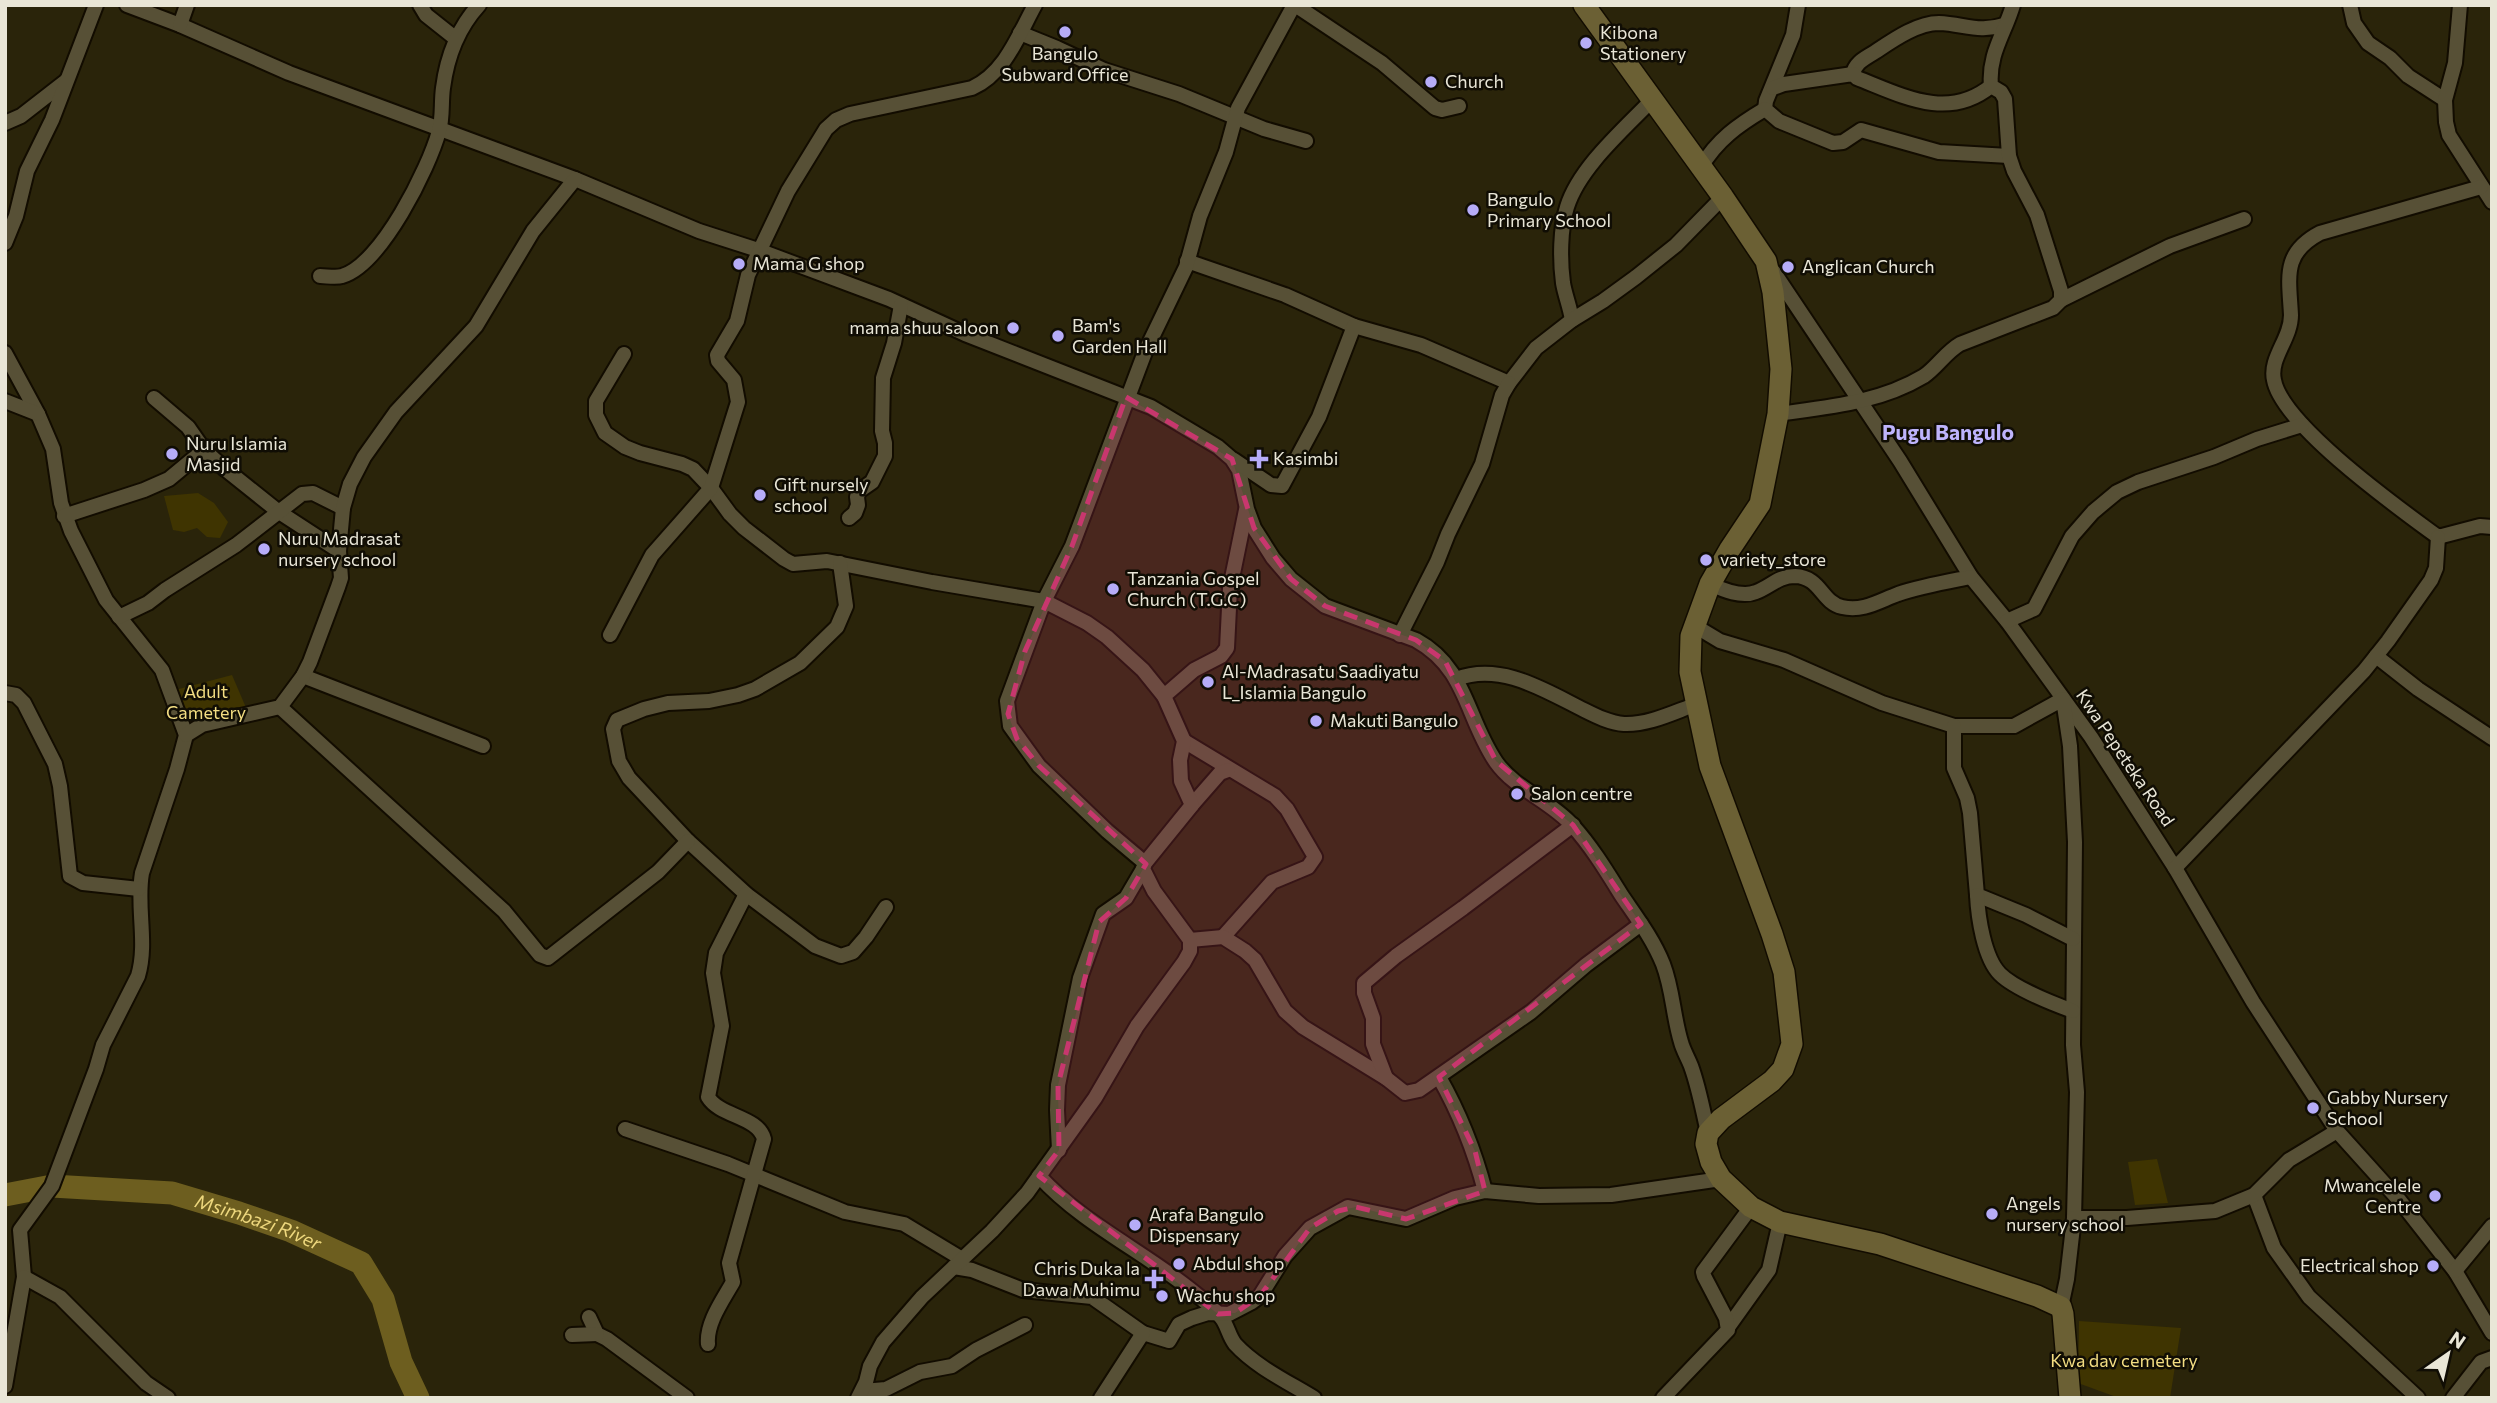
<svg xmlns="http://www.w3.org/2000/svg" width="2497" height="1403" viewBox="0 0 2497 1403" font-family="Commissioner,sans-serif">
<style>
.green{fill:#3f3401}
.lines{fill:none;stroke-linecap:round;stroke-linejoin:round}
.river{stroke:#6d5e1f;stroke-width:23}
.street-casing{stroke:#120c00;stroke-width:18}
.secondary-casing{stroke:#120c00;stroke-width:24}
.street{stroke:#575036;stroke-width:14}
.secondary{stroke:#6b6034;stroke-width:21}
.marked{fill:#c8376e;fill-opacity:0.2;stroke:#c8376e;stroke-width:5;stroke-dasharray:14 9;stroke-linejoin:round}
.poi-dot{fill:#b6acf8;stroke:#100d04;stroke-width:2.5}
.labels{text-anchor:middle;stroke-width:5;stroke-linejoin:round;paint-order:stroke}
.poi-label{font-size:18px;fill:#e9e6d7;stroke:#100d04;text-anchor:start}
.park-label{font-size:18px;fill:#f3dd82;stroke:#100d04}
.street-label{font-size:18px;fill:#e9e6d7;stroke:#100d04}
.water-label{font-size:19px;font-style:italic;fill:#edd77d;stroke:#100d04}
.quarter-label{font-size:21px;font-weight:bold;fill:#beb4fc;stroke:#100d04}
</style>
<rect width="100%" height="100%" fill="#2a240a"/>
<!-- green -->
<g class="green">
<polygon points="198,493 214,503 228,522 220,538 207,537 197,528 184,532 173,530 164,496"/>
<polygon points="232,675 247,710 190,727 175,690"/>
<polygon points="2157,1159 2168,1203 2135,1205 2128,1162"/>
<polygon points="2079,1321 2181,1328 2170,1398 2119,1398 2078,1383"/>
</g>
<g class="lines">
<!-- river -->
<path class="river" id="s1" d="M 5,1195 L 52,1186 L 172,1193 L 239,1213 L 291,1231 L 361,1263 L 383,1299 L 401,1362 L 418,1398"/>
<defs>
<g id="street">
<path d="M 127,5 L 180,25 L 289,73 L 575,179 L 699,231 L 758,250 L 889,299 L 965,334 L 1151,407 L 1218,447 L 1232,459 L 1239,470 L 1247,509 L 1254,528 L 1273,558 L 1291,579 L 1325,606 L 1416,640 C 1467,668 1466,718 1496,762 C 1515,789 1551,801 1573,826 C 1592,847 1607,872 1622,896 C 1637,918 1653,939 1663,964 C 1673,990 1673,1016 1681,1042 C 1683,1050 1688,1058 1691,1066 C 1699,1088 1703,1111 1708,1133"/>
<polyline points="420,5 426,15 455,38"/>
<polyline points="1295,5 1382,63 1435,108 1442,110 1459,106"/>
<polyline points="1798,5 1793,35 1766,101 1765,109 1779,121 1833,143 1843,142 1861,130 1939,152 2009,156"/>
<polyline points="2350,5 2354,23 2368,43 2390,58 2408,76 2445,100"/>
<polyline points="2460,5 2455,63 2445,100 2446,122 2449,135 2492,202"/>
<polyline points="180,25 187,5"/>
<polyline points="1020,33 1057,48 1104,70 1179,94 1264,129 1306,141"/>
<path d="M 1853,74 C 1855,62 1866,58 1875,52 C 1893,40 1917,23 1939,23 C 1964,24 1979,33 2004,25"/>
<path d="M 1773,88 L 1784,84 L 1853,74 L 1857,78 C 1903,96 1948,121 1991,86"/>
<polyline points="5,123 21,116 66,81"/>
<path d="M 1701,167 C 1717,140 1738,125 1765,109"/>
<path d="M 2481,187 L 2320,233 C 2282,253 2289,277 2291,315 C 2291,339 2269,358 2274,380 C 2282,425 2400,509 2438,537 L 2480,526 L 2492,527"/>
<polyline points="5,243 16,216 27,171 52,120 96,5"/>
<polyline points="1187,261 1285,295 1354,326"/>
<polyline points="1773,271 1900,461 1971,577 2007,621 2091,737 2175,868 2253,1002 2337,1131 2400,1201 2455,1271 2492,1333"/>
<path d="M 320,276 C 326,276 336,278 342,276 C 381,265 429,168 439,131 C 443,118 441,102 443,88 C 447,57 458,28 479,5"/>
<polyline points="2061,300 2170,246 2244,219"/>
<path d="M 1572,320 C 1570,307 1565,295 1563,283 C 1560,260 1560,229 1567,207 C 1579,168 1623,130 1651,101"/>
<path d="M 5,353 L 38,414 L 53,449 L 61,503 L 71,531 L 106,600 L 162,670 L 186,735 L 177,769 L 142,873 C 136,907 148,942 138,976 L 103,1045 L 96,1069 L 52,1186 L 20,1230 L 24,1277 L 5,1386"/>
<polyline points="624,354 596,401 596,415 605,433 625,447 640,453 682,464 693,469 711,488 730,514 744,528 784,559 793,564 827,561 932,582 1044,601 1087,623 1107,637 1143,670 1164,696"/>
<polyline points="154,398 188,427 204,450 224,468 279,512 339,551"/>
<polyline points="5,401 38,414"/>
<path d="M 1778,414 C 1828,407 1879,403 1924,376 C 1937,367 1946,352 1960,344 L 2053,308 L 2061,300 L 2061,291 L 2037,215 L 2014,171 L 2009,156 L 2005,99 L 2001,92 L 1991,86 C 1988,54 2005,33 2013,5"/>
<polyline points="1234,460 1271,485 1282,486 1319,417 1354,326 1421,345 1509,383 1536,348 1572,320 1603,301 1636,277 1676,245 1723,197"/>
<polyline points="64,516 144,490 169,479 204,450"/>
<polyline points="849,518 855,513 858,505 857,497 859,491 872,482 885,456 885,443 882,431 883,378 894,343 901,305"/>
<polyline points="840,563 846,606 837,627 800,663 755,689 738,695 709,701 668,703 644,709 617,720 613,729 619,761 629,778 688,841 746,894 815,946 841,956 853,952 866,937 886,907"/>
<path d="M 1710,584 C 1723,590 1742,598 1756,592 C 1770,587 1778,576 1795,576 C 1821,577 1821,602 1842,607 C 1863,612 1879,601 1898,594 C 1922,586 1946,582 1971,577"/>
<polyline points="119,617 148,603 165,590 236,545 302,494 313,493 343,508"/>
<polyline points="2007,621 2034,609 2072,536 2093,512 2117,492 2138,482 2214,457 2257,439 2302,425"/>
<polyline points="1695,626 1720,641 1784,660 1882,703 1954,726 2014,726 2063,699 2070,746 2075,842 2073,1045 2077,1092 2074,1218 2067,1279 2061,1307"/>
<path d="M 610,635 L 652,555 L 711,488 L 738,402 L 734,380 L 718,361 L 717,355 L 737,321 L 748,275 L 788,191 L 826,129 L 836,120 L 850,114 L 972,88 C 1005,73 1018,36 1035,5"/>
<polyline points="1400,635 1437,562 1448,534 1482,464 1502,395 1509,383"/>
<polyline points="2376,656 2418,689 2492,738"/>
<polyline points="303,676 483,746"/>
<path d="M 1456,679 C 1501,662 1544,690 1584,710 C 1596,716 1610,723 1624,724 C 1649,725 1674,712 1697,704"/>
<polyline points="5,693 16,695 24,703 55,764 60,786 70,876 83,883 139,889"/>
<polyline points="280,707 504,911 540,955 548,958 658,872 688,841"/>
<polyline points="1954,726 1954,768 1967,798 1970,813 1977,895 2026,915 2073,939"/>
<polyline points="186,735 202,725 280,707 303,676 310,662 338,587 341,578 339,551 343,508 350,484 364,457 396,412 476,326 533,231 575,179"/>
<polyline points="1184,741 1275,796 1287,809 1315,857 1308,867 1272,882 1223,937"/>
<polyline points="1192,805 1220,773 1228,770"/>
<polyline points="1145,863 1107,831 1039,766 1010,726 1007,701 1044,601 1072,546 1145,352 1186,267 1200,216 1226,152 1238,108 1294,5"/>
<polyline points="2175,868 2364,671 2388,641 2431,580 2436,568 2438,537"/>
<path d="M 1977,895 C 1978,917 1984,958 2000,974 C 2014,988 2054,1004 2073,1011"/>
<polyline points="1190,940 1223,937 1245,951 1255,960 1285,1011 1303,1027 1386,1078 1405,1093 1419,1090 1531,1012 1586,965 1641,924"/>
<path d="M 1439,1077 C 1460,1114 1474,1149 1485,1191"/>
<polyline points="1386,1078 1373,1044 1373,1018 1364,993 1364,983 1396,956 1463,908 1573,825"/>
<polyline points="625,1129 728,1164 845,1212 904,1224 962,1259"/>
<polyline points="1059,1150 1057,1110 1058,1085 1080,978 1103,914 1126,898 1143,869"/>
<path d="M 1039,1176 C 1083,1224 1143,1251 1192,1291 C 1203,1300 1216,1309 1223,1320 C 1228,1328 1229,1336 1235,1344 C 1256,1367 1288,1382 1314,1398"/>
<polyline points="2254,1195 2274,1248 2309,1297 2418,1398"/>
<polyline points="2074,1218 2127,1218 2215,1211 2254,1195 2289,1160 2337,1131"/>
<polyline points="954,1267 972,1270 1023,1290 1092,1297 1143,1333 1169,1341 1179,1324 1192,1318 1208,1313 1229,1314 1252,1302 1260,1296 1285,1256 1310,1228 1348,1207 1406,1219 1455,1198 1485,1191 1539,1196 1611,1195 1721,1179"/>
<polyline points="2455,1271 2492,1226"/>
<polyline points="24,1277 60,1297 146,1383 168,1398"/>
<polyline points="589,1317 597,1334 607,1339 687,1398"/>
<polyline points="1729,1326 1769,1270 1780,1222"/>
<polyline points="572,1335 597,1334"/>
<path d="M 708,1344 C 706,1323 723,1300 733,1282 L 729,1263 L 764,1139 C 758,1116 720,1117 708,1097 L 722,1026 L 713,973 L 716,953 L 746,894"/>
<polyline points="863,1391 886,1389 920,1372 952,1366 976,1350 1025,1325"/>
<polyline points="858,1398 866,1382 870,1366 883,1342 922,1297 992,1231 1027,1193 1095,1098 1137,1026 1184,962 1190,951 1190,940 1154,891 1143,869 1145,863 1192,805 1181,781 1180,760 1184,741 1164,696 1194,670 1221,656 1227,648 1230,588 1246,510"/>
<polyline points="1101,1398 1143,1333"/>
<polyline points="1663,1398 1728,1330 1726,1318 1704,1276 1703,1272 1751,1207"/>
<polyline points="2453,1398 2481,1362 2492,1358"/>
</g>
<polyline id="secondary" points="1584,5 1723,197 1766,261 1773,292 1781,369 1778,414 1760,504 1730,549 1710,584 1691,636 1690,672 1710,766 1772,934 1784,972 1792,1044 1783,1069 1772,1081 1721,1119 1708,1133 1706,1144 1711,1162 1721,1179 1751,1207 1780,1222 1880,1244 2037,1296 2061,1307 2063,1314 2070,1398"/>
</defs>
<!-- street casing -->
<use href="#street" class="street-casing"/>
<!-- secondary casing -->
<use href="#secondary" class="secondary-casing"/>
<!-- street -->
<use href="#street" class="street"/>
<!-- secondary -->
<use href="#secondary" class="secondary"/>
</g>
<!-- marked area -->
<path class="marked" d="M 1126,397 L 1232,459 L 1254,528 L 1291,579 L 1325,606 L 1416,640 L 1445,661 L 1496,761 L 1573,825 L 1641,924 L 1439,1077 L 1475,1151 L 1485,1191 L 1406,1219 L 1356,1207 L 1338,1211 L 1310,1228 L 1260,1296 L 1235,1313 L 1218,1314 L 1039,1176 L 1059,1150 L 1058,1085 L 1099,922 L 1126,898 L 1146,864 L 1039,766 L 1017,739 L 1008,714 L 1025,651 L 1072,546 Z"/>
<!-- markers -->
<g class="poi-dot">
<circle cx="1065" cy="32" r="7"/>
<circle cx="1586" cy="43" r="7"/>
<circle cx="1431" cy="82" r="7"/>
<circle cx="1473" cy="210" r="7"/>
<circle cx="739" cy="264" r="7"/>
<circle cx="1788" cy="267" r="7"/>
<circle cx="1013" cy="328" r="7"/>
<circle cx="1058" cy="336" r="7"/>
<circle cx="172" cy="454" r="7"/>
<path d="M1255.5 448.5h7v7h7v7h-7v7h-7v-7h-7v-7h7z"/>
<circle cx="760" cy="495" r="7"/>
<circle cx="264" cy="549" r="7"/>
<circle cx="1706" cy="560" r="7"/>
<circle cx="1113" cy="589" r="7"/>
<circle cx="1208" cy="682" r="7"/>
<circle cx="1316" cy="721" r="7"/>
<circle cx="1517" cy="794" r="7"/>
<circle cx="2313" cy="1108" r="7"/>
<circle cx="2435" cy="1196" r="7"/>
<circle cx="1992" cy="1214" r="7"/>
<circle cx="1135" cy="1225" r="7"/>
<circle cx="1179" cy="1264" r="7"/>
<circle cx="2433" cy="1266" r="7"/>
<path d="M1150.5 1268.5h7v7h7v7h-7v7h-7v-7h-7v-7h7z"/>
<circle cx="1162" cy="1296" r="7"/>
</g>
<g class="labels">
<!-- poi labels -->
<g class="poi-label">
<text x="1600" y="39">Kibona<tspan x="1600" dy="21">Stationery</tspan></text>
<text x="1065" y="60" text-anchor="middle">Bangulo<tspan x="1065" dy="21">Subward Office</tspan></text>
<text x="1445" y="88">Church</text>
<text x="1487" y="206">Bangulo<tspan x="1487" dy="21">Primary School</tspan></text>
<text x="753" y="270">Mama G shop</text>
<text x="1802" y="273">Anglican Church</text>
<text x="1072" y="332">Bam's<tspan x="1072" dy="21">Garden Hall</tspan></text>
<text x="999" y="334" text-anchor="end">mama shuu saloon</text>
<text x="186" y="450">Nuru Islamia<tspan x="186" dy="21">Masjid</tspan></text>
<text x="1273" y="465">Kasimbi</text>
<text x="774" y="491">Gift nursely<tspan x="774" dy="21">school</tspan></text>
<text x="278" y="545">Nuru Madrasat<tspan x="278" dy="21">nursery school</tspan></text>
<text x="1720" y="566">variety_store</text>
<text x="1127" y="585">Tanzania Gospel<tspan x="1127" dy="21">Church (T.G.C)</tspan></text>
<text x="1222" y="678">Al-Madrasatu Saadiyatu<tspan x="1222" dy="21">L_Islamia Bangulo</tspan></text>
<text x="1330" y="727">Makuti Bangulo</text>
<text x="1531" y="800">Salon centre</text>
<text x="2327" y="1104">Gabby Nursery<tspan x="2327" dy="21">School</tspan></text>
<text x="2421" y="1192" text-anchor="end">Mwancelele<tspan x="2421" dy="21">Centre</tspan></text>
<text x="2006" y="1210">Angels<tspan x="2006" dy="21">nursery school</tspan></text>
<text x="1149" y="1221">Arafa Bangulo<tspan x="1149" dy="21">Dispensary</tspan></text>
<text x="1193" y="1270">Abdul shop</text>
<text x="2419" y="1272" text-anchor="end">Electrical shop</text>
<text x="1140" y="1275" text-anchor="end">Chris Duka la<tspan x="1140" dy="21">Dawa Muhimu</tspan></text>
<text x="1176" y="1302">Wachu shop</text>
</g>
<!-- park labels -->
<g class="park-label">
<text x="206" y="698">Adult<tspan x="206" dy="21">Cametery</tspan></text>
<text x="2124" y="1367">Kwa dav cemetery</text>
</g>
<!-- street labels -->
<g class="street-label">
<text transform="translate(2125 758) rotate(56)" y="6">Kwa Pepeteka Road</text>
</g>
<!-- water labels -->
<g class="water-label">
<text dy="7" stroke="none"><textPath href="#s1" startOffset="259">Msimbazi River</textPath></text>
</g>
<!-- quarter labels -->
<g class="quarter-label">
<text x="1948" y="440">Pugu Bangulo</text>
</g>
</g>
<!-- border -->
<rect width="2497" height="1403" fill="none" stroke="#e9e6d7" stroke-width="14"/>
<!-- north arrow -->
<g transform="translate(2448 1354) rotate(34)" stroke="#100d04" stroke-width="5" paint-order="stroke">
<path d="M0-5L12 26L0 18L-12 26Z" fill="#e9e6d7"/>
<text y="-10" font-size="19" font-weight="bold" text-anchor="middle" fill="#e9e6d7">N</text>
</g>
</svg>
